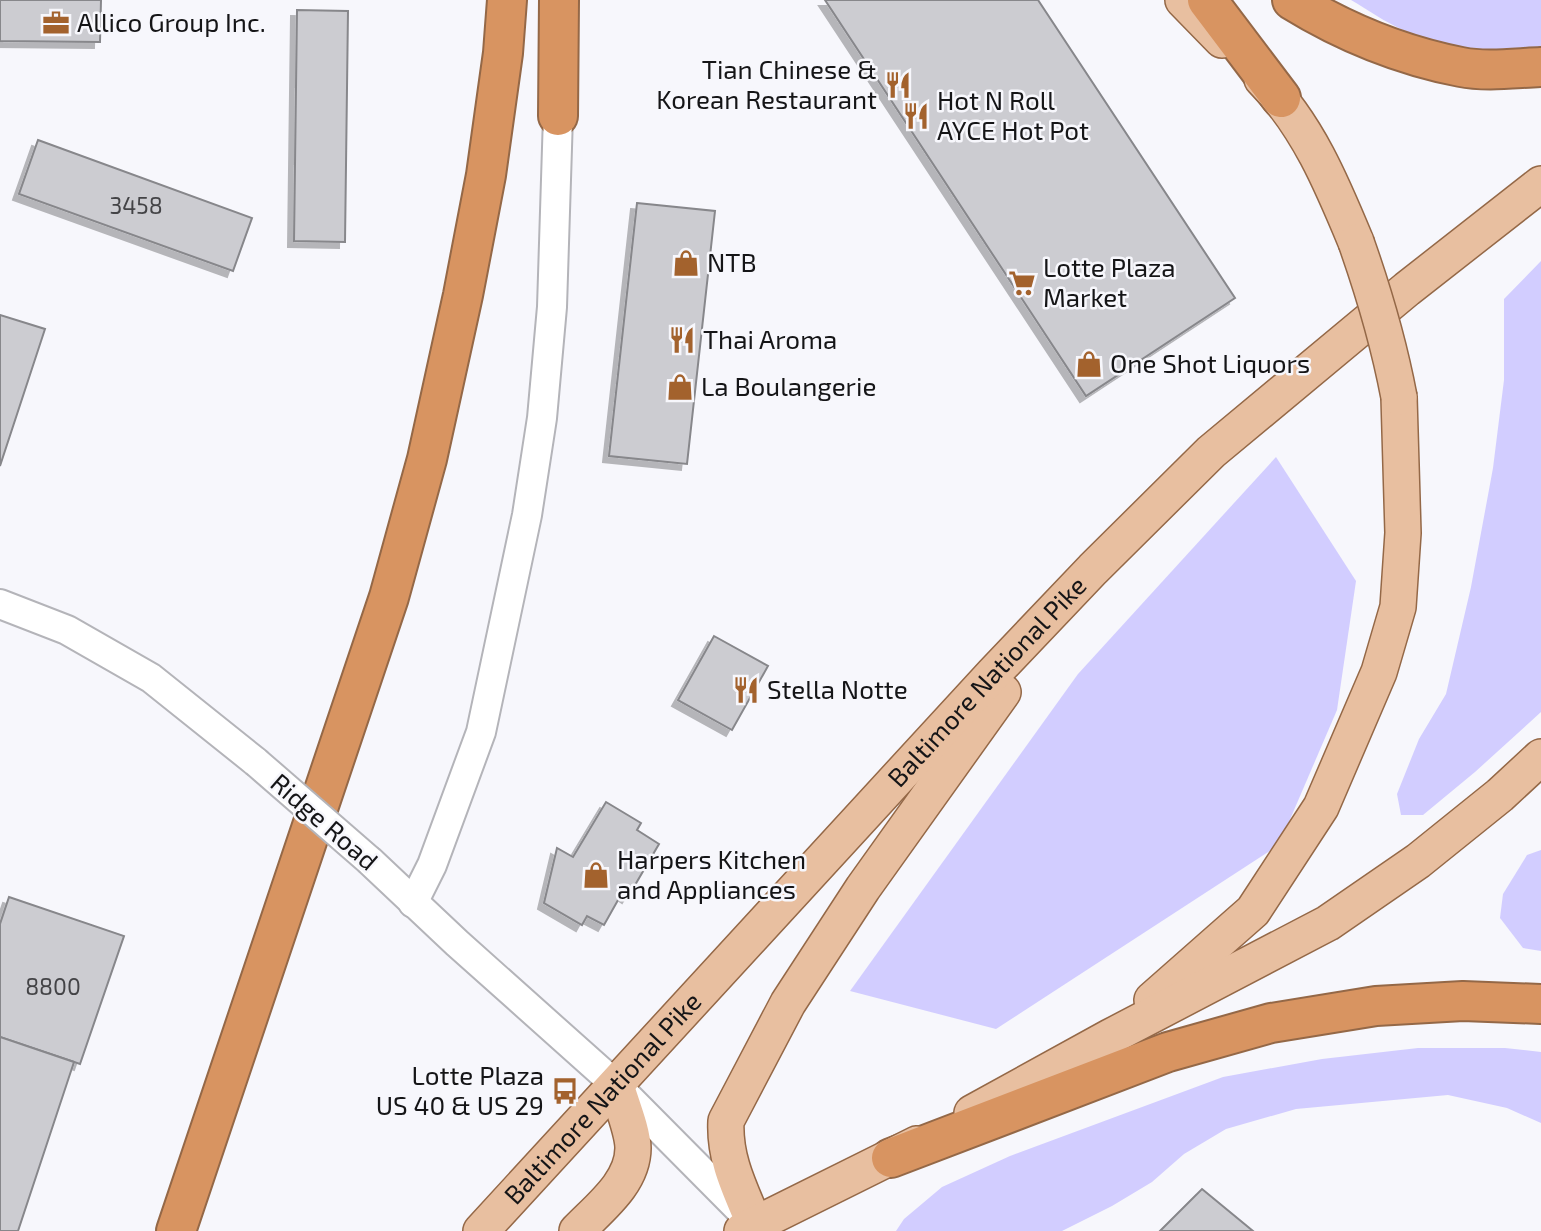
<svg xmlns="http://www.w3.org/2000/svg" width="1541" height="1231" viewBox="0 0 1541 1231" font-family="'Exo 2',sans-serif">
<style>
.green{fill:#d2cdff}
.building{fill:#ccccd1;stroke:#87878b;stroke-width:2;filter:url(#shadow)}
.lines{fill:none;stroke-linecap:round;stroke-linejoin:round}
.tertiary-casing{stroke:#b4b4b9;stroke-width:32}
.primary-casing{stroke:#946847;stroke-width:38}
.motorway-casing{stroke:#946847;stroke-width:42}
.tertiary{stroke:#fff;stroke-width:28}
.primary{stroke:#e8bfa0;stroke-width:35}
.motorway{stroke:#d89461;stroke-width:38}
.tertiary-bridge-casing{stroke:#b4b4b9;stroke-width:32;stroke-linecap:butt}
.primary-bridge-casing{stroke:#946847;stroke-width:38;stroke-linecap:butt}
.tertiary-bridge{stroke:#fff;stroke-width:28}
.primary-bridge{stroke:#e8bfa0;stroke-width:35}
.labels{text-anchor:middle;stroke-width:5;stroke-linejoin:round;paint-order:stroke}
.number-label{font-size:23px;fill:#434346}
.poi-label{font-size:26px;fill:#151517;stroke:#f7f7fc;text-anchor:start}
.street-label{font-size:26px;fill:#151517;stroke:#f7f7fc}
</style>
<defs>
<filter id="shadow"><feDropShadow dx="-6" dy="6" stdDeviation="0" flood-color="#0004"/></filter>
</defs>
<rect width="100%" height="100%" fill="#f7f7fc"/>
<!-- green -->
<g class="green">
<path d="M 1351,0 L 1541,0 L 1541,49 C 1493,54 1447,49 1403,30 C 1385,22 1368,10 1351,0 Z"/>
<polygon points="1541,261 1541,712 1475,772 1423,815 1401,815 1397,794 1419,739 1446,694 1471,587 1493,468 1504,380 1504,299"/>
<polygon points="1276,457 1356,581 1337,710 1279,845 996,1029 850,991 1078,674"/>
<polygon points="1541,850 1541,951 1523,948 1500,918 1503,894 1527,855"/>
<polygon points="1418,1048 1505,1048 1541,1052 1541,1123 1507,1108 1448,1095 1296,1109 1226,1129 1184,1154 1152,1182 1112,1206 1062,1231 896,1231 904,1219 942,1187 1010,1156 1223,1077 1322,1059"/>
</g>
<!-- building -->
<g class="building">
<polygon points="0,0 101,0 100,42 0,41"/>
<polygon points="825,0 1038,0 1235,298 1086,396"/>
<polygon points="297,10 348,11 345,242 294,241"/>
<polygon points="38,140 252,218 233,271 19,194"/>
<polygon points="637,203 715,211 687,464 609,456"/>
<polygon points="0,315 45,329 0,466"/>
<polygon points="714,636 768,666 732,730 678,700"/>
<polygon points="606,802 641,823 637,830 659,844 628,897 622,893 604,925 587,916 582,925 544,903 557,848 573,857"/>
<polygon points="9,897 124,936 80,1064 0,1037 0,924"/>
<polygon points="0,1037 74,1062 18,1231 0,1231"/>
<polygon points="1202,1189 1253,1231 1160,1231"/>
</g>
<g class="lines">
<defs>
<g id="tertiary">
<polyline points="0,604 67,630 151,678 256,762"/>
<polyline points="370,861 457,943 616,1085 747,1217"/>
<polyline points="413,903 432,865 481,732 527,515 542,418 552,307 558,116"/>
</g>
<g id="primary">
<polyline points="1183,0 1222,40"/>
<path d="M 1262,79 C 1307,124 1332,184 1356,242"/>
<polyline points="1152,1000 1253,911 1321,807 1379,672 1398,607 1403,533 1399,397"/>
<polyline points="972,1113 1110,1037 1328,923 1418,861 1500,795 1541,757"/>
<path d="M 754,1223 C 740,1189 724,1159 726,1121 L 788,1003 L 863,888 L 1003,692"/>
<path id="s1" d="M 481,1231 L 993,674 L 1093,569 L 1211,452 L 1407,289 L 1541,184"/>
<path d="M 577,1231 C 599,1208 633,1183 633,1148 C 633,1131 621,1103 616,1085"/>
<polyline points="742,1231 917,1144"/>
</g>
<g id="motorway">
<polyline points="1207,0 1281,98"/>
<path d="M 1292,0 C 1344,32 1400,55 1461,67 C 1486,72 1515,68 1541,67"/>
<polyline points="558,116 559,0"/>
<polyline points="891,1158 1168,1052 1271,1023 1376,1006 1463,1001 1541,1004"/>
<polyline points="176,1231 389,597 427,459 463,295 486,175 503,53 507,0"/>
</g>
</defs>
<!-- tertiary casing -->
<use href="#tertiary" class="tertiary-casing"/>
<!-- primary casing -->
<use href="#primary" class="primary-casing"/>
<!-- motorway casing -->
<use href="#motorway" class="motorway-casing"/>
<!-- tertiary -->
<use href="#tertiary" class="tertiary"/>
<!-- primary -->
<use href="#primary" class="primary"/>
<!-- motorway -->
<use href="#motorway" class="motorway"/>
<defs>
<polyline id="tertiary-bridge" points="256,762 370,861"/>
<path id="primary-bridge" d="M 1356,242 C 1374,293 1389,344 1399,397"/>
</defs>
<!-- tertiary-bridge casing -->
<use href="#tertiary-bridge" class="tertiary-bridge-casing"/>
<!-- primary-bridge casing -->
<use href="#primary-bridge" class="primary-bridge-casing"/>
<!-- tertiary-bridge -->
<use href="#tertiary-bridge" class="tertiary-bridge"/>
<!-- primary-bridge -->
<use href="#primary-bridge" class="primary-bridge"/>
</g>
<!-- icons -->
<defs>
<symbol id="office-bare" viewBox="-9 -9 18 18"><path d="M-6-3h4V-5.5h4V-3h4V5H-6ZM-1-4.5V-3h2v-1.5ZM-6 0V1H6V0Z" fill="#a3622d" stroke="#f7f7fc" stroke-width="2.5" paint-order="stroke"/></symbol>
<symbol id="restaurant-bare" viewBox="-9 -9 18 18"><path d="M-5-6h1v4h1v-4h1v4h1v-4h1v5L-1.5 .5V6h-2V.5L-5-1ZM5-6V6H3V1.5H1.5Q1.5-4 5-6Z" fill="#a3622d" stroke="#f7f7fc" stroke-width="2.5" paint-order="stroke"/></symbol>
<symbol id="shop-bare" viewBox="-9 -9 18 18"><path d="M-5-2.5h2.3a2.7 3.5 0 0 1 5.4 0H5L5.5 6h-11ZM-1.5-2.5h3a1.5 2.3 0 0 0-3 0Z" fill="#a3622d" stroke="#f7f7fc" stroke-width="2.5" paint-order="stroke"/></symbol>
<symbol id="supermarket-bare" viewBox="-9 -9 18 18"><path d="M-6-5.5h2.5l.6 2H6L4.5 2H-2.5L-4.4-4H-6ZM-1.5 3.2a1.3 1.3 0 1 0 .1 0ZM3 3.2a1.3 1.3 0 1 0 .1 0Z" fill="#a3622d" stroke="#f7f7fc" stroke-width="2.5" paint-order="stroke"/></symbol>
<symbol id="bus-bare" viewBox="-9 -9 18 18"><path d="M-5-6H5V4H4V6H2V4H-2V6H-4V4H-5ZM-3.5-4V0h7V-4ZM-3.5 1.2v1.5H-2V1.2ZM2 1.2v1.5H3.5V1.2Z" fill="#a3622d" stroke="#f7f7fc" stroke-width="2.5" paint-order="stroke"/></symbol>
</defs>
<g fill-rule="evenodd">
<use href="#office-bare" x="37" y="4" width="38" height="38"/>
<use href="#restaurant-bare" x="879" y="66" width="38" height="38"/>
<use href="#restaurant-bare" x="897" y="97" width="38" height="38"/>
<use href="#shop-bare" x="667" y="244" width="38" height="38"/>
<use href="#supermarket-bare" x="1003" y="264" width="38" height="38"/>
<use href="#restaurant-bare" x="663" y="321" width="38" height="38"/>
<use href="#shop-bare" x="1070" y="345" width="38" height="38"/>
<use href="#shop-bare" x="661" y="368" width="38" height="38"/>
<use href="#restaurant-bare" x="727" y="671" width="38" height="38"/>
<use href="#shop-bare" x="577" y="856" width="38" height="38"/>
<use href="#bus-bare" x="546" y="1072" width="38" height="38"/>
</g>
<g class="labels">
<!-- number labels -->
<g class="number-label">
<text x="136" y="214">3458</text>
<text x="53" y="995">8800</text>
</g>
<!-- poi labels -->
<g class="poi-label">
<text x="77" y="32">Allico Group Inc.</text>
<text x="877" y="79" text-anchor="end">Tian Chinese &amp;<tspan x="877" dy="30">Korean Restaurant</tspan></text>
<text x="937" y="110">Hot N Roll<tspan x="937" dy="30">AYCE Hot Pot</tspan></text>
<text x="707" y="272">NTB</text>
<text x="1043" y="277">Lotte Plaza<tspan x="1043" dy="30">Market</tspan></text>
<text x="703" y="349">Thai Aroma</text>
<text x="1110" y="373">One Shot Liquors</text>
<text x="701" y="396">La Boulangerie</text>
<text x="767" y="699">Stella Notte</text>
<text x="617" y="869">Harpers Kitchen<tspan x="617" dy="30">and Appliances</tspan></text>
<text x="544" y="1085" text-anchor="end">Lotte Plaza<tspan x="544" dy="30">US 40 &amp; US 29</tspan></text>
</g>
<!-- street labels -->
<g class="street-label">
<text dy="9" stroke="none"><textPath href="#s1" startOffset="747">Baltimore National Pike</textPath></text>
<text transform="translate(324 822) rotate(41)" y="9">Ridge Road</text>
<text dy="9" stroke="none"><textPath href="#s1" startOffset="180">Baltimore National Pike</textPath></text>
</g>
</g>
</svg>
